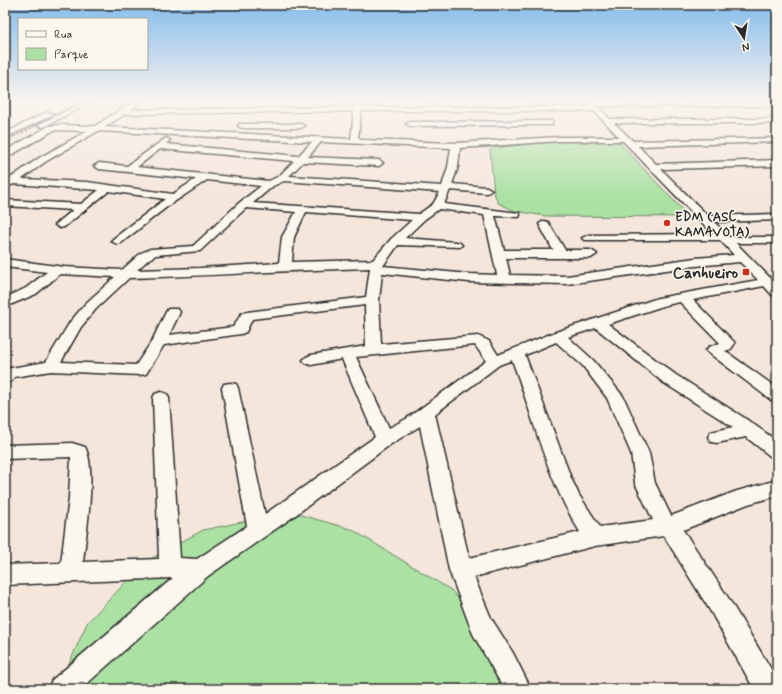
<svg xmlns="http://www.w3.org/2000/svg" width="782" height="694" viewBox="0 0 782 694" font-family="Mynerve,sans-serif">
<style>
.green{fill:#abe1a3;stroke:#6b8667}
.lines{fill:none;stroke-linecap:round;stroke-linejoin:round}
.minor-casing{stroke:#2b2b2b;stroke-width:3}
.minor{fill:#fbf7ec;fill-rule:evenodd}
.rail{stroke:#2b2b2b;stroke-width:1.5;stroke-dasharray:3 1.5;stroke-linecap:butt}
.poi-dot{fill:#c8321e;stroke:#fbf7ec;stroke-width:1.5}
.labels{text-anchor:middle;stroke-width:3;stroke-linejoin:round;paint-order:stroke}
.far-poi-label{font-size:13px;font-weight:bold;fill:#2b2b2b;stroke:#fbf7ec;text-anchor:start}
.poi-label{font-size:16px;font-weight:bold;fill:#2b2b2b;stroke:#fbf7ec;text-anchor:end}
</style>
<rect width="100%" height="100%" fill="#f5e6dc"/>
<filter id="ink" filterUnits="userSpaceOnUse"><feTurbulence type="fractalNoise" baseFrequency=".025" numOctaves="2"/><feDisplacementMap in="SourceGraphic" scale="8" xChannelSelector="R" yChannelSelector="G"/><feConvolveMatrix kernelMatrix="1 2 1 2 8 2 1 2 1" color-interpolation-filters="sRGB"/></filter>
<g filter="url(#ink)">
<!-- green -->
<g class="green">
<polygon points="617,140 689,217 545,216 515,211 498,203 494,193 490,150 493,148 557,141"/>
<polygon points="290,512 351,529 451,590 520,669 533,689 58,689 87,623 145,562 203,530"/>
</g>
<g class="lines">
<defs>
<g id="minor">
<polygon points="85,101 93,101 44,127 37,125"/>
<path d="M 134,101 L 141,101 L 131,110 L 355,107 L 356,101 L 362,101 L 362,107 L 590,107 L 586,102 L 586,101 L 777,102 L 777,106 L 597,106 L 610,119 L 777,119 L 777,123 L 614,123 L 633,141 L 777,138 L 777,142 L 638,146 L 656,164 L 777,160 L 777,166 L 661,169 L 708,216 L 777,214 L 777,220 L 714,222 L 729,237 L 777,237 L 777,243 L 736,243 L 777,285 L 777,296 L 772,295 L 764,286 L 693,300 L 735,343 L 731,349 L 725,351 L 777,388 L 777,402 L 771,400 L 709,353 L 706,350 L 709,347 L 720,343 L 680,302 L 666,305 L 608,324 L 676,375 L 743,417 L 777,441 L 777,458 L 770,456 L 746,437 L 717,443 L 711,442 L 708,437 L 711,432 L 733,427 L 664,383 L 596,328 L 568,337 L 593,360 L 623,396 L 649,453 L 655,483 L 671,516 L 737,491 L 777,480 L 777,496 L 748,504 L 683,530 L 727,596 L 777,679 L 777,689 L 754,689 L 711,612 L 664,536 L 595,546 L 474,577 L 491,618 L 513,653 L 531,689 L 504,689 L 473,634 L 449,570 L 420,426 L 391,444 L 290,519 L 208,576 L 81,689 L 48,689 L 52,680 L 173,578 L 5,585 L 5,565 L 61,563 L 69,498 L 71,457 L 5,459 L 5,445 L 72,443 L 85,447 C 97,469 86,535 83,562 L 159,559 L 153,398 L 155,394 L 161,392 L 167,394 L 169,398 L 180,558 L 197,559 L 247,526 L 222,388 L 224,384 L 230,383 L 236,384 L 238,388 L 265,514 L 375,437 L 342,359 L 311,365 L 306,363 L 303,360 L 306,357 L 311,355 L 366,346 L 365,305 L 252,319 L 246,332 L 241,334 L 164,345 L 146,374 L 140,375 L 51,371 L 14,377 L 11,382 L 5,383 L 5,369 L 46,362 L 70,322 L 86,303 L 115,277 L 60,274 L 36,294 L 5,307 L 5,298 L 26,288 L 47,272 L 5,267 L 5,259 L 64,267 L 122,270 L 141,253 L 150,249 L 193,246 L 239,203 L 261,186 L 207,180 L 168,206 L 121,243 L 117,244 L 111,241 L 113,239 L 165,199 L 109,191 L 64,227 L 60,228 L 55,225 L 73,210 L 5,206 L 5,200 L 81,204 L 99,190 L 14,184 L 9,186 L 5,184 L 6,181 L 39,158 L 87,131 L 54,130 L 8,157 L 5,158 L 5,151 L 49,126 L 59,125 L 95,126 ZM 354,111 L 351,139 L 105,127 L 125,114 ZM 361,111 L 594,111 L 619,137 L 560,137 L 456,143 L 362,140 L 358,137 ZM 98,131 L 312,142 L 298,156 L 166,144 L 170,140 L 166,138 L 127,166 L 99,163 L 94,166 L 99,169 L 196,179 L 173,194 L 87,182 L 22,179 L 45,162 ZM 560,141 L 623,141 L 713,234 L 588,235 L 582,238 L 584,240 L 720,240 L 734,255 L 695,258 L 567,276 L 510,275 L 506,258 L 591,258 L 597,254 L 591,250 L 565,250 L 548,222 L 544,221 L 539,224 L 553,250 L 504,250 L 495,216 L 519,217 L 520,215 L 519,213 L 444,204 L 450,190 L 487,193 L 492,190 L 487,187 L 452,184 L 458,167 L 460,148 ZM 321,142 L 451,148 L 448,167 L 442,186 L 289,176 L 303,162 L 379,166 L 383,163 L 379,160 L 308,157 ZM 160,149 L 294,161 L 279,176 L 269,181 L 137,167 ZM 284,181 L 440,192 L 433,204 L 419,214 L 253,203 L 273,186 ZM 246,208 L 296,212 L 282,237 L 279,263 L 200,268 L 137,270 L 149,259 L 156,255 L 200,251 ZM 439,209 L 484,215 L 497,275 L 469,274 L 383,266 L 398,245 L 460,247 L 462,245 L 460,243 L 456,242 L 405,238 L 425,219 ZM 306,212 L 412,220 L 391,239 L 373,260 L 292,262 L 294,237 ZM 740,262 L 758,280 L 658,298 L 553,333 L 498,355 L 489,341 L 478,336 L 381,344 L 379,300 L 382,273 L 469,282 L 567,284 L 695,266 ZM 370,268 L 366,297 L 247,312 L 242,313 L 233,327 L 169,335 L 180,312 L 178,309 L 168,309 L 166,312 L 152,341 L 136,365 L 61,362 L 81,327 L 96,309 L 129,278 C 209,276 290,270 370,268 ZM 556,342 L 583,366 L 607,398 L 631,453 L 635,483 L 653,520 L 600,527 L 579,495 L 571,478 L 525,355 ZM 475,345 L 486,361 L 406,419 L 389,428 L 356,357 ZM 512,360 C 534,418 546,478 580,532 L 469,558 L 435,414 L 499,365 Z"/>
<polygon points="47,112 54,114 5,138 5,133"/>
<polygon points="552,121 552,125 549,125 410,126 406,124 410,122"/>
<polygon points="239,124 301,124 305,126 301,128 242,128 238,126"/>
</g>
</defs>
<!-- minor casing -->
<use href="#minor" class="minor-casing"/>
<!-- minor -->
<use href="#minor" class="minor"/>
<!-- rail -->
<polyline class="rail" points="5,141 84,101"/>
</g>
</g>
<!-- sky -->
<linearGradient id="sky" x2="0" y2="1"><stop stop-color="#85bceb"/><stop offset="0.51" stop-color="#faf4ef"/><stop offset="1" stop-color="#faf4ef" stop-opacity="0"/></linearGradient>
<rect width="782" height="198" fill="url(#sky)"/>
<!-- markers -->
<g class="poi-dot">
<circle cx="667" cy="223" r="4"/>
<rect x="742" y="268" width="8" height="8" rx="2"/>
</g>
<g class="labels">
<!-- far-poi labels -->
<g class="far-poi-label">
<text x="675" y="221">EDM (ASC<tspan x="675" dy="15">KAMAVOTA)</tspan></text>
</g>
<!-- poi labels -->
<g class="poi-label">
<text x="738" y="278">Canhueiro</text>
</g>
</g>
<!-- margin -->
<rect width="782" height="694" fill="none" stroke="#fbf7ec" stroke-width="20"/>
<rect x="10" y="10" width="762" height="674" fill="none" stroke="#2b2b2b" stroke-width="1.5" filter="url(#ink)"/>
<!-- legend -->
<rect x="18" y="18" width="130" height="52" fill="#fbf7ec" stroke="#a8a59f"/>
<rect x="26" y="31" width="20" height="6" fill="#fbf7ec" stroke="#a8a59f"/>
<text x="54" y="38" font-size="12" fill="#2b2b2b">Rua</text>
<rect x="26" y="48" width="20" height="12" fill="#abe1a3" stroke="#a8a59f"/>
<text x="54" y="58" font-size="12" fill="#2b2b2b">Parque</text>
<!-- north arrow -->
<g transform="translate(744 38) rotate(168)" stroke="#fbf7ec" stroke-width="3" paint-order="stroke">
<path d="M0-3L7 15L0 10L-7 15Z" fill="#2b2b2b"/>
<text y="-6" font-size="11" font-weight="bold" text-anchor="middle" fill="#2b2b2b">N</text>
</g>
</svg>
